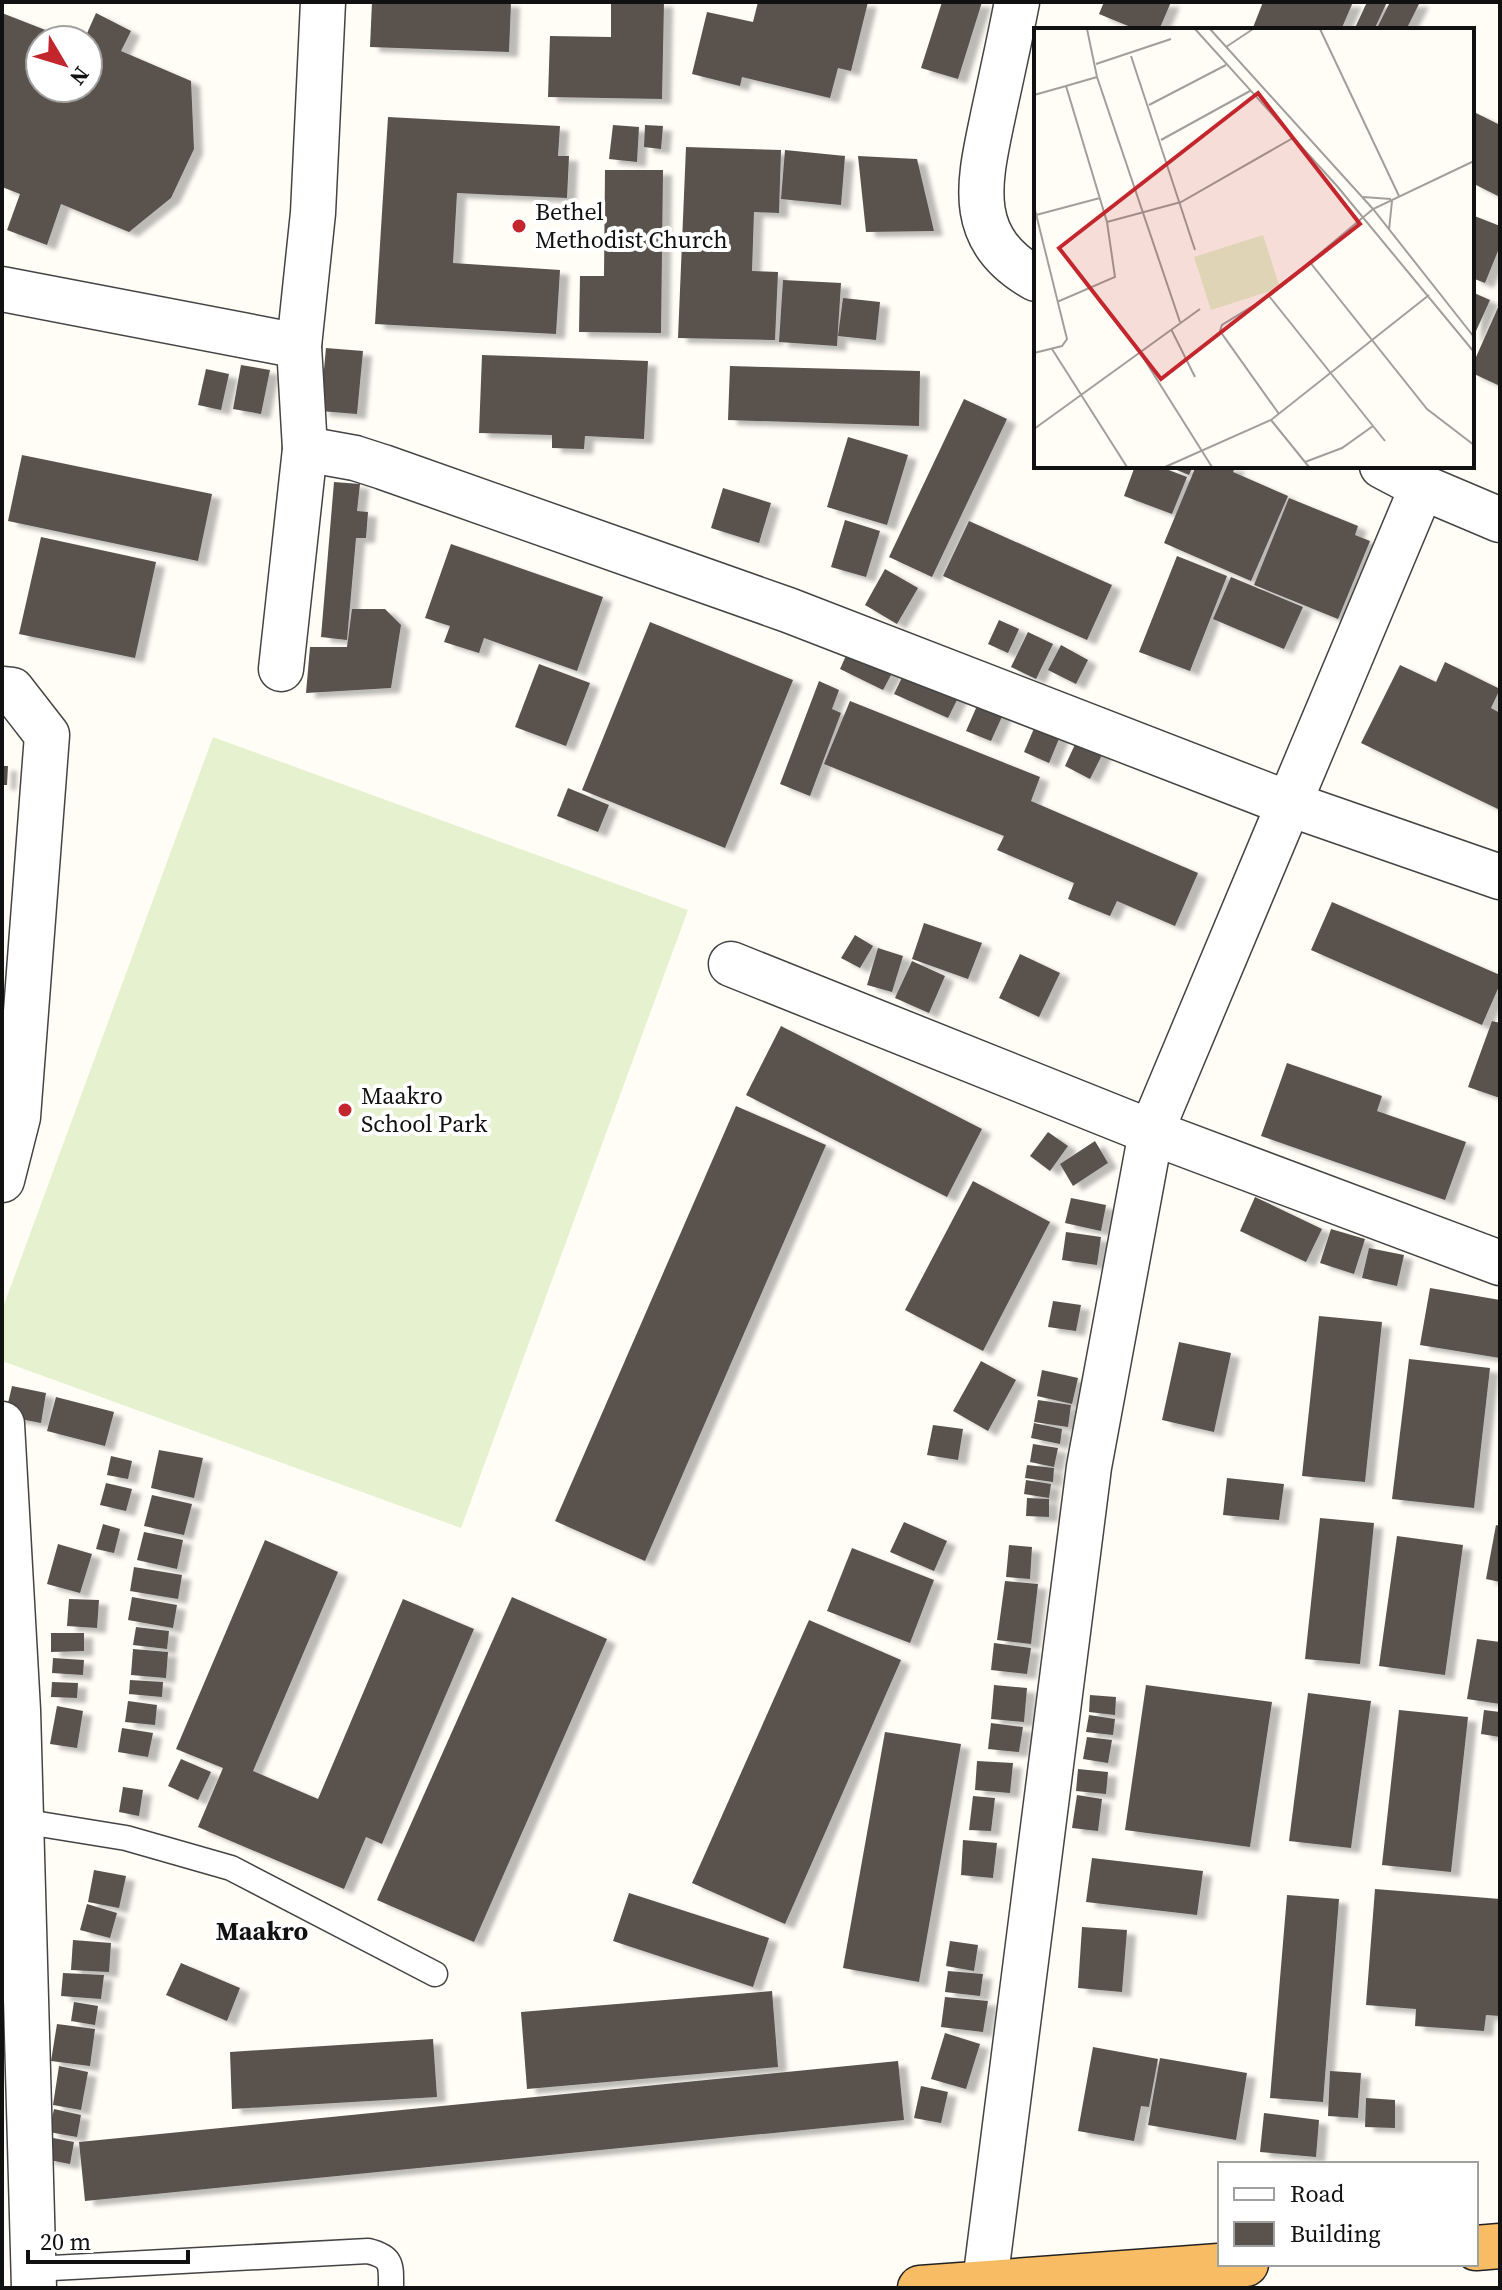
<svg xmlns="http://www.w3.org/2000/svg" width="1502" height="2290" viewBox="0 0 1502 2290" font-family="'Source Serif 4',serif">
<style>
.pitch{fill:#e6f2cf}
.building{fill:#5a524d;filter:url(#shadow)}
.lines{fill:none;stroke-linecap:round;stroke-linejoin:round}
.service-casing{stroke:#444;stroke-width:27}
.minor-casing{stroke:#444;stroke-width:47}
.trunk-casing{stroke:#222;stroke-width:47}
.service{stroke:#fff;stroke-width:24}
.minor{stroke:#fff;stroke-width:44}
.trunk{stroke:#f7bc64;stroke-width:44}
.poi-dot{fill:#c4262e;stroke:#fff;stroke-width:3}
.labels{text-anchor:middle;stroke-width:8;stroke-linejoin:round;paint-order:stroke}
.poi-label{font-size:24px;fill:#111;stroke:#fff;text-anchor:start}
.neighbourhood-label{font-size:26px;font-weight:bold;fill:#111;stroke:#fff}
.inset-road{fill:none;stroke:#a09f9a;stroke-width:2}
.view{fill:#c4262e;fill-opacity:0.15;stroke:#c4262e;stroke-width:4}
.inset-edge{fill:none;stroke:#111;stroke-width:4}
</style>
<defs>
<filter id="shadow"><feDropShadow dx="9" dy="5" stdDeviation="2" flood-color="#0004"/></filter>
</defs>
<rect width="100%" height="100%" fill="#fffdf5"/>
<!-- pitch -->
<polygon class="pitch" points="213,737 688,910 461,1528 2,1361 2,1310"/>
<!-- building -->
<g class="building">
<polygon points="372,2 511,2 509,52 370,47"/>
<polygon points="611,2 664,2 662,99 548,97 550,36 611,37"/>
<polygon points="758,2 868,2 851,71 838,68 830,98 742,77 740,86 692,74 707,12 753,22"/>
<polygon points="942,2 982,2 958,79 921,68"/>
<polygon points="1104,2 1171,2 1159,30 1138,30 1099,14"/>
<polygon points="1263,2 1353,2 1341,30 1252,30"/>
<polygon points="1367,2 1387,2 1374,30 1354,30"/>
<polygon points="1390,2 1420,2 1406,30 1376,30"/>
<polygon points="2,13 71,40 40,40 40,88 88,88 88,40 84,40 96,13 131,31 121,51 191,81 194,149 171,198 129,232 61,204 47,245 7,230 20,194 2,187"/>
<polygon points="1472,111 1500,125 1500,197 1472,183"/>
<polygon points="388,117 560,126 558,156 569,156 567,198 457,193 453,263 560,270 556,334 375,324"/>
<polygon points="613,125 639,127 637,162 609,159"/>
<polygon points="645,125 663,126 661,149 644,147"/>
<polygon points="686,147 781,150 779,213 754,212 752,271 778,272 775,340 678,338"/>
<polygon points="785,150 845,156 841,205 781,199"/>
<polygon points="858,156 917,159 934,231 866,232"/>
<polygon points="605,170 663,170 661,333 579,332 580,276 604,276"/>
<polygon points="1472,215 1500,226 1500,246 1485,283 1472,278"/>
<polygon points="783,280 841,283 837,346 779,342"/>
<polygon points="1472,292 1490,300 1472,340"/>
<polygon points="843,298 880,302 876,340 838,336"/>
<polygon points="1500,303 1500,386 1472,373 1472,366"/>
<polygon points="326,348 363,351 357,414 320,411"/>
<polygon points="482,355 648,361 644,439 585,436 584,449 552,448 552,435 479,433"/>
<polygon points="241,365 270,370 261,414 233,409"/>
<polygon points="730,366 920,371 919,426 728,420"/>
<polygon points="206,369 229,374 221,410 198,405"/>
<polygon points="964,399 1007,419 932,577 889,557"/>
<polygon points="848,437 908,455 887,525 827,507"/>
<polygon points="22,455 212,494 198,561 8,521"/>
<polygon points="1135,466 1158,466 1187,477 1172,514 1124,496"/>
<polygon points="1167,466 1193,466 1189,475"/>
<polygon points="1196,466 1236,466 1233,472 1288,496 1251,581 1164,543"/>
<polygon points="334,482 360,484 357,511 368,512 366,538 356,538 347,640 321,637"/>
<polygon points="723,488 771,503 759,543 711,528"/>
<polygon points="1289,498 1358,526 1355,535 1370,541 1338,619 1254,585"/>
<polygon points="845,520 880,531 866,577 831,567"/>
<polygon points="969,521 1112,585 1087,640 943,576"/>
<polygon points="41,537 156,562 135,658 19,634"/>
<polygon points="451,544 603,597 577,671 484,638 479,653 444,642 450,626 425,618"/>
<polygon points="1177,556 1227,576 1190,671 1139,652"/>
<polygon points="885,569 918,588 897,624 865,605"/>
<polygon points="1231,577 1303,607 1284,649 1213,619"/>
<polygon points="352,609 385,609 401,625 391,688 306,693 310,647 347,647"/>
<polygon points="999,620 1019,629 1008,653 988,644"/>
<polygon points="650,622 793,680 725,848 582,790"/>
<polygon points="1028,632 1053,644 1036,679 1011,667"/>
<polygon points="853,640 898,662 883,690 840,669"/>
<polygon points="1061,645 1088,660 1076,684 1048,670"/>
<polygon points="910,661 964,686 948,718 894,694"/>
<polygon points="1445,662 1500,689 1491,708 1500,713 1500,810 1361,743 1400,665 1436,682"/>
<polygon points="539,664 590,683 566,746 515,727"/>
<polygon points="819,681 839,690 832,709 841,713 810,796 780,784"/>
<polygon points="980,699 1005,710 991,741 966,731"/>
<polygon points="850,701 1040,777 1031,801 1198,873 1175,926 1117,901 1110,916 1068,899 1074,883 997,850 1004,836 824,764"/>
<polygon points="1038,719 1063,729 1049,763 1024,752"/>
<polygon points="1078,738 1104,751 1090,779 1065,766"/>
<polygon points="2,766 8,766 7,785 2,785"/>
<polygon points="568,788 609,805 598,832 557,816"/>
<polygon points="1332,902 1500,975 1500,984 1482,1025 1311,950"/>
<polygon points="924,923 982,943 968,979 912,959"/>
<polygon points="855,935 873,946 860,968 841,958"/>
<polygon points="878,948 903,956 892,992 867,985"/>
<polygon points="1020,954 1060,973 1039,1017 999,998"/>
<polygon points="912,961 945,976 929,1013 895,998"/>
<polygon points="1492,1021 1500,1023 1500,1098 1468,1087"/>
<polygon points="781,1026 982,1129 947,1197 746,1095"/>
<polygon points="1287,1063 1382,1096 1377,1111 1466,1142 1445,1200 1261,1136"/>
<polygon points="736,1106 826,1145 645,1561 555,1521"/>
<polygon points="1048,1132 1068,1146 1050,1171 1030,1156"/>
<polygon points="1095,1141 1108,1163 1073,1186 1060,1164"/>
<polygon points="973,1181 1050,1222 983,1351 905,1310"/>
<polygon points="1255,1197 1322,1229 1306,1262 1240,1231"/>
<polygon points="1071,1198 1106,1205 1101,1231 1065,1223"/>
<polygon points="1331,1229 1365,1239 1354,1274 1320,1263"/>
<polygon points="1066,1232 1101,1237 1097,1265 1062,1260"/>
<polygon points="1369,1248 1404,1255 1397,1286 1362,1278"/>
<polygon points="1430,1288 1500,1300 1500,1358 1420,1345"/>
<polygon points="1053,1301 1081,1305 1076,1331 1048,1327"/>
<polygon points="1319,1316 1382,1322 1365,1482 1302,1476"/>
<polygon points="1179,1342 1231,1353 1214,1432 1162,1420"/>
<polygon points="1409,1359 1490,1368 1474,1508 1392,1499"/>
<polygon points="981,1361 1016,1380 988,1431 953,1411"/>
<polygon points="1042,1370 1078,1378 1072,1404 1037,1396"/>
<polygon points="12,1386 46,1393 41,1423 5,1416"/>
<polygon points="56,1397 114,1412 105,1446 47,1431"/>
<polygon points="1038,1400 1071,1405 1068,1427 1034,1422"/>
<polygon points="1034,1423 1062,1429 1060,1444 1031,1438"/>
<polygon points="933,1425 963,1429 958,1460 927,1455"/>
<polygon points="1033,1444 1058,1448 1054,1467 1030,1462"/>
<polygon points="159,1450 203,1458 194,1498 151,1488"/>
<polygon points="111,1456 132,1461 128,1479 107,1475"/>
<polygon points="1027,1465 1054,1468 1053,1482 1025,1478"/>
<polygon points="1227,1478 1284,1484 1279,1520 1223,1515"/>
<polygon points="1026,1480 1051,1484 1049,1498 1024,1494"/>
<polygon points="106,1483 132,1489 126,1511 100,1505"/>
<polygon points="152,1495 192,1504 184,1535 144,1526"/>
<polygon points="1027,1498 1049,1499 1049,1517 1026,1516"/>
<polygon points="1320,1518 1374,1523 1360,1664 1305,1659"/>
<polygon points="904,1522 947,1541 934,1571 890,1552"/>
<polygon points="103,1524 120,1529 114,1553 96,1549"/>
<polygon points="1496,1525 1500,1526 1500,1582 1486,1579"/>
<polygon points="144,1532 183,1540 177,1569 137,1560"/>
<polygon points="1397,1536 1463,1545 1445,1675 1379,1666"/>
<polygon points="265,1540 338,1572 253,1771 318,1799 403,1599 474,1629 382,1844 366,1837 344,1889 198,1827 223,1768 176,1749"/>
<polygon points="58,1544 92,1554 80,1593 47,1584"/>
<polygon points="1009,1545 1032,1547 1030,1579 1006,1577"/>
<polygon points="852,1548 934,1580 910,1643 827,1611"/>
<polygon points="134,1567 182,1575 178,1599 130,1591"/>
<polygon points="1005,1581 1038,1584 1031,1644 997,1640"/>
<polygon points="132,1597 177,1605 173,1628 128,1620"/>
<polygon points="512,1597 607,1639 474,1942 377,1900"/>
<polygon points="69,1599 99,1600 97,1628 67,1626"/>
<polygon points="809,1620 901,1660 785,1924 692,1883"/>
<polygon points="136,1627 169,1631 167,1649 133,1645"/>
<polygon points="51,1633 84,1633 84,1651 51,1652"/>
<polygon points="1477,1639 1500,1642 1500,1704 1467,1699"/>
<polygon points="994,1643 1031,1648 1027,1674 991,1670"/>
<polygon points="133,1649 168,1652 166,1678 131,1675"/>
<polygon points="53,1658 84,1660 83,1675 52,1673"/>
<polygon points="130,1680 163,1682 162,1697 129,1694"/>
<polygon points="52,1682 78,1683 77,1698 51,1697"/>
<polygon points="994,1685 1027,1688 1024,1722 991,1719"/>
<polygon points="1146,1685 1272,1702 1250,1847 1125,1830"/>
<polygon points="1308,1693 1371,1701 1351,1848 1289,1841"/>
<polygon points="1090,1695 1116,1697 1115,1715 1089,1712"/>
<polygon points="128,1701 157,1705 155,1725 125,1722"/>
<polygon points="57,1706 83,1711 77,1748 50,1744"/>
<polygon points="1399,1710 1468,1717 1451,1872 1382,1865"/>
<polygon points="1484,1710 1500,1712 1500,1737 1481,1734"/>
<polygon points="1089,1715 1115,1719 1113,1735 1086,1732"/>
<polygon points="991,1723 1023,1727 1019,1752 988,1749"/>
<polygon points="122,1728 153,1733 148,1757 118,1752"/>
<polygon points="885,1732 961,1744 919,1982 843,1968"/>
<polygon points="1087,1737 1112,1740 1108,1763 1083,1759"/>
<polygon points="181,1759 211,1772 198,1800 168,1786"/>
<polygon points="977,1761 1013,1763 1010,1793 975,1790"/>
<polygon points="1078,1769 1108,1772 1106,1794 1076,1791"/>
<polygon points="123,1787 143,1790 139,1816 119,1812"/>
<polygon points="1077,1795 1102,1799 1098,1831 1072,1828"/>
<polygon points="973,1796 995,1798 991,1831 969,1830"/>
<polygon points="963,1840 997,1843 993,1878 961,1875"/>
<polygon points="1092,1858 1203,1871 1197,1915 1086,1902"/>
<polygon points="94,1870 126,1876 119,1908 88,1902"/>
<polygon points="1375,1889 1500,1899 1500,2016 1486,2015 1484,2031 1415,2026 1416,2009 1366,2005"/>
<polygon points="629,1893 769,1938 753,1987 613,1941"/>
<polygon points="1287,1895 1339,1899 1323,2102 1270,2098"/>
<polygon points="87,1904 117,1913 110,1938 80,1930"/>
<polygon points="1082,1927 1127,1930 1122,1992 1078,1988"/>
<polygon points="73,1940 111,1943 109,1972 71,1970"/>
<polygon points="950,1941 978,1945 974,1971 946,1966"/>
<polygon points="181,1963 240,1988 227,2021 166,1995"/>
<polygon points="948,1971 983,1974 980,1996 945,1992"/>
<polygon points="63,1973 104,1975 101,1999 61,1996"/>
<polygon points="772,1991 778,2067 527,2089 521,2012"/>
<polygon points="945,1997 988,2001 983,2032 941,2027"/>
<polygon points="74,2002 98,2006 95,2025 71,2021"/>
<polygon points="57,2024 95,2029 90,2066 51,2061"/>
<polygon points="945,2033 980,2044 966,2089 931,2079"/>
<polygon points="433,2039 437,2097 232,2109 230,2052"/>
<polygon points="1093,2047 1158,2059 1149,2107 1141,2106 1134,2141 1078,2131"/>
<polygon points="1160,2058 1247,2073 1236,2140 1148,2125"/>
<polygon points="898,2061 904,2120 85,2201 79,2142"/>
<polygon points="59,2066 88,2072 81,2110 53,2105"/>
<polygon points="1330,2071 1361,2073 1358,2118 1328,2116"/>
<polygon points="921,2086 948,2092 941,2123 914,2118"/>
<polygon points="1366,2098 1395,2100 1395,2128 1365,2127"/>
<polygon points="54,2109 81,2115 77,2137 49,2132"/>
<polygon points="1264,2113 1319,2120 1316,2157 1260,2152"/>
<polygon points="48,2137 74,2142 70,2164 44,2159"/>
</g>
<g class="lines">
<defs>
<g id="service">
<polyline points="21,1821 126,1838 231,1868 435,1974"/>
<path d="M 34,2269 L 368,2251 C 393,2257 391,2265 391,2288"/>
</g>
<g id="minor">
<path d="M 1017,2 C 1010,38 1002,74 994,111 C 980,179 962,238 1036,279"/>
<polyline points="2,289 299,346"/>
<polyline points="305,449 355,458 383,467 788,610 1287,803 1500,877"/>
<polyline points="1382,466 1422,487"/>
<polyline points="281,669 305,449 299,346 313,213 323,2"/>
<polyline points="2,689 12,690 47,735 18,1117 2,1180"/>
<polyline points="731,964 1151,1132 1500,1263"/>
<polyline points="2,1424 18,1710 34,2288"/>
<polyline points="985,2282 1089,1467 1151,1132 1422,487 1500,520"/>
</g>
<g id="trunk">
<polyline points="1476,2248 1500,2246"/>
<polyline points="920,2288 1246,2264"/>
</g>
</defs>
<!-- service casing -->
<use href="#service" class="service-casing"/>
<!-- minor casing -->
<use href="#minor" class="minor-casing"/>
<!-- trunk casing -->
<use href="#trunk" class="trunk-casing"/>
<!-- service -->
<use href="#service" class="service"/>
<!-- minor -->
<use href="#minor" class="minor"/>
<!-- trunk -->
<use href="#trunk" class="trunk"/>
</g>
<!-- markers -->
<g class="poi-dot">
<circle cx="519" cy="226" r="8"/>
<circle cx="345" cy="1110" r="8"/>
</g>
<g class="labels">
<!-- poi labels -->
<g class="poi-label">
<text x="535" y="220">Bethel<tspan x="535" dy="28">Methodist Church</tspan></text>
<text x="361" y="1104">Maakro<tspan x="361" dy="28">School Park</tspan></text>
</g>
<!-- neighbourhood labels -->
<g class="neighbourhood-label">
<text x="262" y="1940">Maakro</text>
</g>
</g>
<!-- overview -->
<g transform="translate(1034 28)">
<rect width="440" height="440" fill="#fffdf5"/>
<path d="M 229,207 L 246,260 L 177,282 L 160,229 Z" fill="#e6f2cf"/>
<path class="inset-road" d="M 53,1 L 63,49 L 146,294M 161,1 L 303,158 L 440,324M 176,1 L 339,181 L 440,309M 286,1 L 365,168M 192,19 L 219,1M 97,28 L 161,222M 62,36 L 137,11M 63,49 L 32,58 L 73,194 L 147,174 L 259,110M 0,67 L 32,58M 115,77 L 192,37M 127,112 L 216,63M 329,169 L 357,171M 0,178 L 33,311 L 28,318 L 0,325M 2,187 L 66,170M 355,202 L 358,173M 275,233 L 393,381 L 440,417M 235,268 L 339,181 L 440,133M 23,274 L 81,249 L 73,194M 137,301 L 161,349M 18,321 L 93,439M 105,323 L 178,439M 245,386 L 186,303 L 188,297 L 235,268 L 351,413M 237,392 L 275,439M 0,401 L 166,281M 271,434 L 308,420 L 339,398M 131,439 L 237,392 L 395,267"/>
<path class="view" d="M 224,65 L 326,196 L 127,351 L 25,220 Z"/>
<rect width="440" height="440" class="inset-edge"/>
</g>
<!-- border -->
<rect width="1502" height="2290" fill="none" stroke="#111111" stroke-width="8"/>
<!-- legend -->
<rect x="1218" y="2162" width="260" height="104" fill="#ffffff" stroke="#a0a0a0" stroke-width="2"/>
<rect x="1234" y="2188" width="40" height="12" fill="#ffffff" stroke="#a0a0a0" stroke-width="2"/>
<text x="1290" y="2202" font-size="24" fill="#111111">Road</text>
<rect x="1234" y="2222" width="40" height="24" fill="#5a524d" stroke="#a0a0a0" stroke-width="2"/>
<text x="1290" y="2242" font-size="24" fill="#111111">Building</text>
<!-- north arrow -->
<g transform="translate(64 64) rotate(128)"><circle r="38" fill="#ffffff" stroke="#a0a0a0" stroke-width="2"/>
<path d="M0-6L14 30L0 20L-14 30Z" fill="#c4262e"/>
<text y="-12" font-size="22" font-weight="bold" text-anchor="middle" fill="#111111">N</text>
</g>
<!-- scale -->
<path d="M28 2250v12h160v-12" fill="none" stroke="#111111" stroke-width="4"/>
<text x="40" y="2250" font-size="24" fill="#111111" stroke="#ffffff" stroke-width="6" paint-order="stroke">20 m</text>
</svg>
